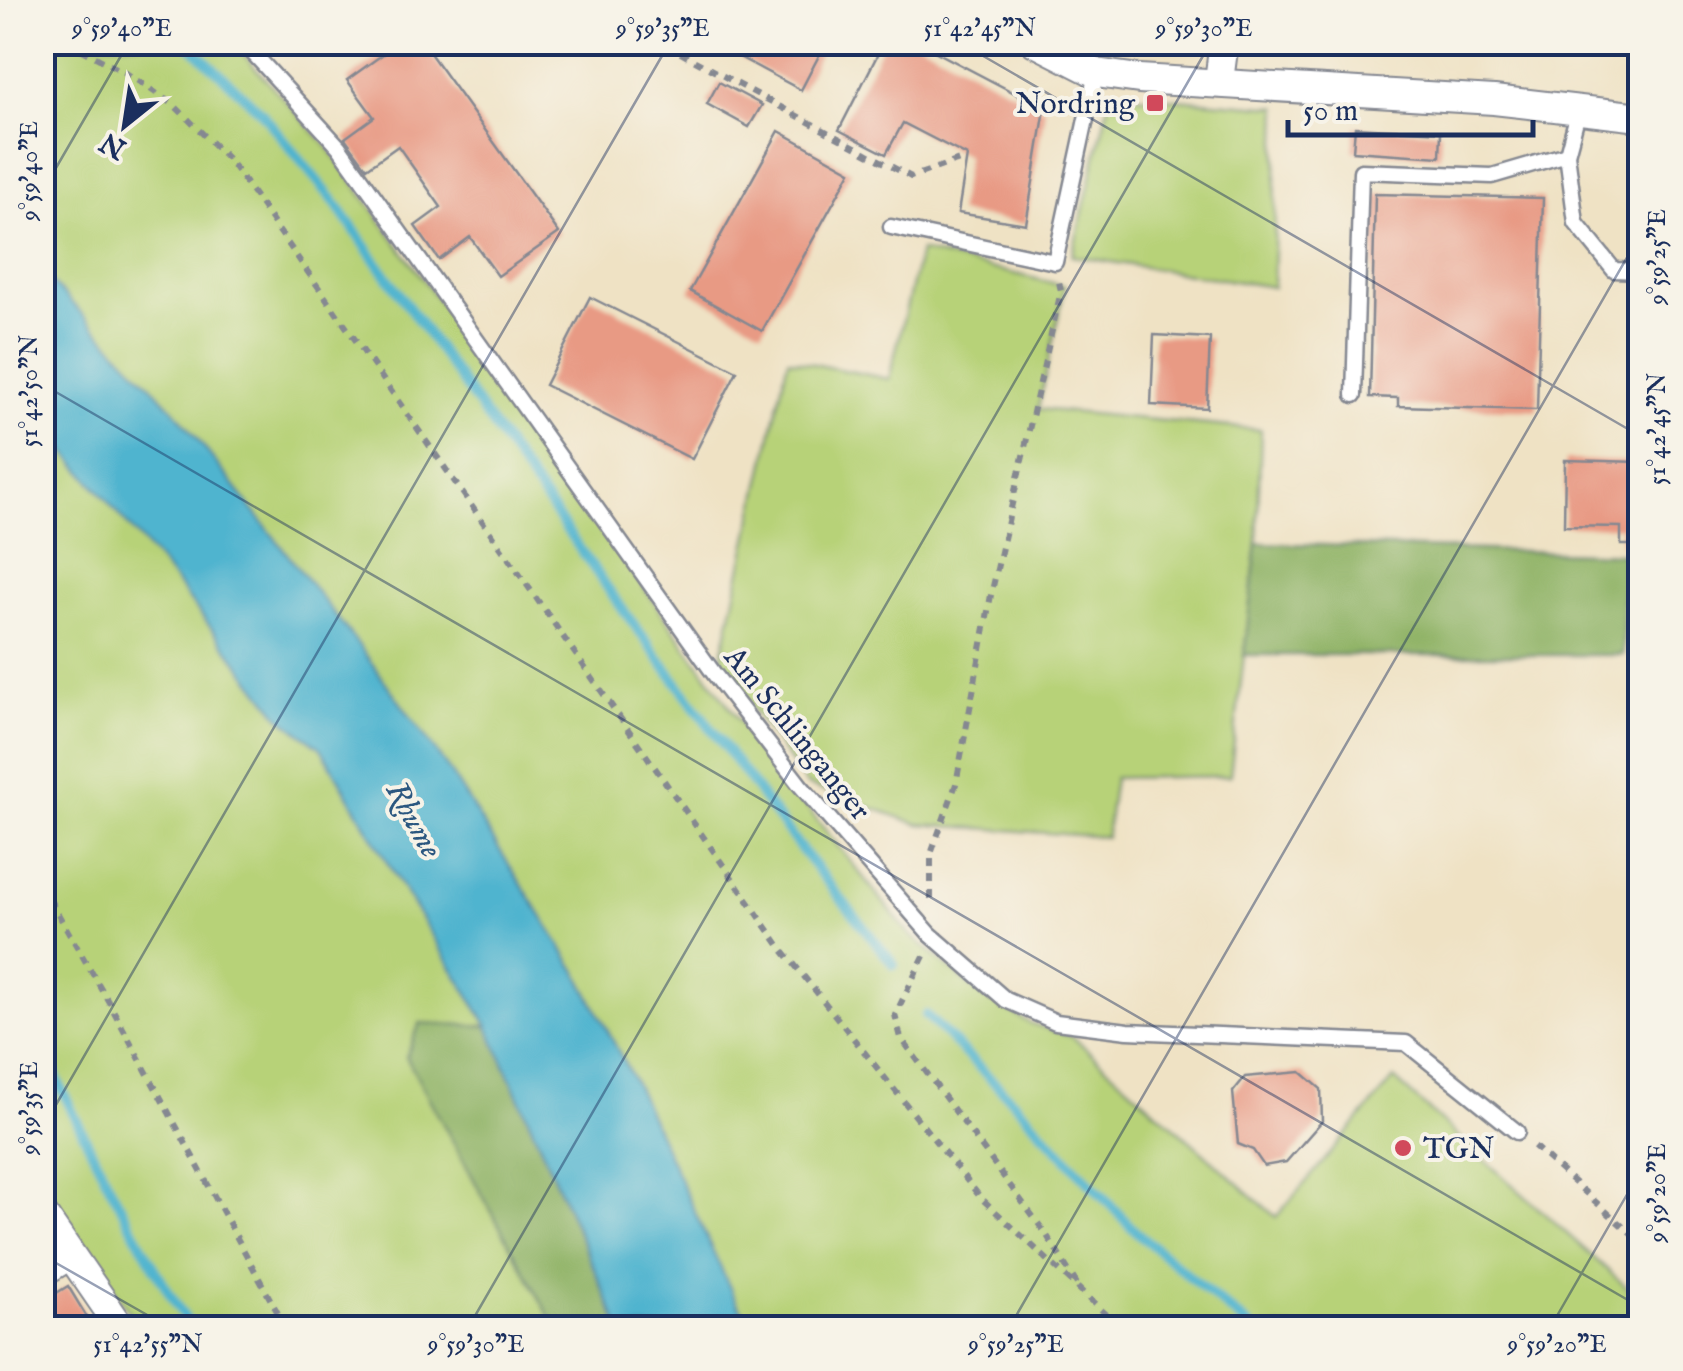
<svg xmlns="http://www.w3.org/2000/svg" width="1683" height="1371" viewBox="0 0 1683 1371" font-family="'IM FELL English',serif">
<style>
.green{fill:#b7d278;stroke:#69806b;stroke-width:2.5}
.forest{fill:#91b468;stroke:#567263;stroke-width:2.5}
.water{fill:#50b4cf;stroke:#367296;stroke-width:2.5}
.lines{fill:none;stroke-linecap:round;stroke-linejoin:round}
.stream{stroke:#50b4cf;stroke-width:10}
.building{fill:#e89a84}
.service-casing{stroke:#858891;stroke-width:19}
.minor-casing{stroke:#858891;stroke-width:32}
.path{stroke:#858891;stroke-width:6;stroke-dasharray:8 8;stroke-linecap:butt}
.service{stroke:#fff;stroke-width:14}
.minor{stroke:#fff;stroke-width:28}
.ticks{fill:none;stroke:#1b2f5e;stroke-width:2.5;stroke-opacity:0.45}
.poi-dot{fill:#d1495b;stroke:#f7f3e8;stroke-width:4}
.labels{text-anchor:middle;stroke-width:8;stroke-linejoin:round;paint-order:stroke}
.poi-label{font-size:30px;fill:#1b2f5e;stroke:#f7f3e8;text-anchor:end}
.street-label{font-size:30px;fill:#1b2f5e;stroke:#f7f3e8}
.water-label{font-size:32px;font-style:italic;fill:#2b5780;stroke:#f7f3e8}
.neatline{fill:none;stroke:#1b2f5e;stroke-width:4}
.ticks-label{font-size:25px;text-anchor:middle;fill:#1b2f5e}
</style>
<rect width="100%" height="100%" fill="#f7f3e8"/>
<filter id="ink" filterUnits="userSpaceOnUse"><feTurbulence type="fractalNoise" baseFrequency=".01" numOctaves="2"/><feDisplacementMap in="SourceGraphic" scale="20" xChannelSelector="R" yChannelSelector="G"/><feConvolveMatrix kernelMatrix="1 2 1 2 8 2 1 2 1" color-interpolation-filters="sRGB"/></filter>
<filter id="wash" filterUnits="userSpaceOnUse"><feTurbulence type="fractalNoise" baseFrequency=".0048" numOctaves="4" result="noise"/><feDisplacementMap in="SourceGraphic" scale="40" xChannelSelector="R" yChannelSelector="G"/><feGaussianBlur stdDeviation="2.25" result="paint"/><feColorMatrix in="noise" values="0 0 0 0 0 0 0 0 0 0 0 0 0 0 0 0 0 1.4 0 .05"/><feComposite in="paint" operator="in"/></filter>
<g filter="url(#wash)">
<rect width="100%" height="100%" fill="#efe2c4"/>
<!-- green -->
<g class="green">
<polygon points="42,43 233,43 331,151 756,744 909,934 983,996 1030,1023 1073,1037 1276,1217 1394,1079 1640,1299 1640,1328 140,1328 43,1184"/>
<polygon points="1111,94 1278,107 1273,287 1072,256"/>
<polygon points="920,251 1065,286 1038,409 1261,430 1257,543 1230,776 1114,778 1106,837 918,824 807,785 720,664 788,359 889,379"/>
</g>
<!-- forest -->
<g class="forest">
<polygon points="1257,543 1623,554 1623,655 1244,655"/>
<polygon points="420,1023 488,1026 620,1328 556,1328 406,1057"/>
</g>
<!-- water -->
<polygon class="water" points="42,272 177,413 360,647 447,767 576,970 633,1079 737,1303 753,1328 620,1328 488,1026 394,874 321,748 281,718 171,576 43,425"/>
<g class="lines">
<!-- stream -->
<g class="stream">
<polyline points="186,42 261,112 333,200 621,607 797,844 894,965"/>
<polyline points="926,1015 1012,1100 1134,1230 1251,1328"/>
<path d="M 42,1047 C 87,1145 134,1238 191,1328"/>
</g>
</g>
<g id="blocks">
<!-- building -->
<g class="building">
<polygon points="400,42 422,42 559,233 498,276 470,237 439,260 415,226 441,207 398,146 367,168 345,138 374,117 347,80"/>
<polygon points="711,42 826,42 801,90"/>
<polygon points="884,42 917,42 1045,109 1026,224 958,213 967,156 903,123 886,154 839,130"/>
<polygon points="1346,42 1428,42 1427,50 1346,47"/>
<polygon points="1488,42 1568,42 1567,49 1488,47"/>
<polygon points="719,82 762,105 749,127 707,104"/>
<polygon points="1355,127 1441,132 1440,157 1353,151"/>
<polygon points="779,131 851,171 762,331 690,291"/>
<polygon points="1375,194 1543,198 1537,410 1398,406 1398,398 1370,397"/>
<polygon points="590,297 737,371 692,459 545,385"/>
<polygon points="1154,335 1210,338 1207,408 1151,405"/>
<polygon points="1565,460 1640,462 1640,545 1621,545 1621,527 1564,526"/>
<polygon points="1301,1072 1321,1089 1322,1121 1286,1162 1264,1166 1253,1150 1238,1144 1233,1092 1245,1077"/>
<polygon points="68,1286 88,1319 84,1322 88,1328 42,1328 42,1302"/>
</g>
</g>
</g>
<g filter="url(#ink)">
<use href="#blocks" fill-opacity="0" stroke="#858891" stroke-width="2.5"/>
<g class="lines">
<defs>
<g id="service">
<polyline points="243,42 339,147 715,675 800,785 930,934 1006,1000 1056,1022 1128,1031 1406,1043 1517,1132"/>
<polyline points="1579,109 1567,154 1576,223 1614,270 1640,271"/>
<polyline points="891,227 1055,262 1096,73"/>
<polyline points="1354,395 1361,171 1492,176 1567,154"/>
</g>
<g id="minor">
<polyline points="1035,42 1096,73 1139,79 1494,100 1640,117"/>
<polyline points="1219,81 1224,42"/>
<polyline points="42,1213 121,1328"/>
<polyline points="42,1272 70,1255"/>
</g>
</defs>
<!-- service casing -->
<use href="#service" class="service-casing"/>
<!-- minor casing -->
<use href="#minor" class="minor-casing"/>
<!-- path -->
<g class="path">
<polyline points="67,42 126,73 174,105 230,161 782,949 981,1198 1121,1328"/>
<polyline points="676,42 673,49 911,177 962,159"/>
<polyline points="42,886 106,997 286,1328"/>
<polyline points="931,899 931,854 956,784 991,595 1061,291 1059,282"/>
<polyline points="924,956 895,1015 901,1038 1046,1234 1080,1289"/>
<polyline points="1534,1146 1640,1242"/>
<polyline points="1100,1314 1112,1328"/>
</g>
<!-- service -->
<use href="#service" class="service"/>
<!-- minor -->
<use href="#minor" class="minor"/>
</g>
</g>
<!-- ticks -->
<path class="ticks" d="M 959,42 L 1640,436M 42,192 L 129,42M 42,384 L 1640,1307M 42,1129 L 670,42M 42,1255 L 170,1328M 468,1328 L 1211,42M 1009,1328 L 1640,235M 1550,1328 L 1640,1172"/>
<!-- markers -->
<g class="poi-dot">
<rect x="1145" y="93" width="20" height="20" rx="5"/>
<circle cx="1403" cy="1148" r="10"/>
</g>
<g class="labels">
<!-- poi labels -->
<g class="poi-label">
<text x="1135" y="113">Nordring</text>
<text x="1423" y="1158" text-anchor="start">TGN</text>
</g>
<!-- street labels -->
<g class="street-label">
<text transform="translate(798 733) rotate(51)" y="10">Am Schlinganger</text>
</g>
<!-- water labels -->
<g class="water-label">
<text transform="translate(415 819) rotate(61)" y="11">Rhume</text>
</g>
</g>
<!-- margin -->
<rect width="1683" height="1371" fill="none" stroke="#f7f3e8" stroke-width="110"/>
<!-- north arrow -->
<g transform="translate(125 125) rotate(210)" stroke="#f7f3e8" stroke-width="8" paint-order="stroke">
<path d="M0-8L18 38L0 25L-18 38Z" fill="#1b2f5e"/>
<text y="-15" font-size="28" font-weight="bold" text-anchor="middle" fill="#1b2f5e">N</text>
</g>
<!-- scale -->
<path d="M1288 120v15h245v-15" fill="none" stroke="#1b2f5e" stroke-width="5"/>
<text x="1303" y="120" font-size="30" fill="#1b2f5e" stroke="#f7f3e8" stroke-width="8" paint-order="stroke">50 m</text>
<rect x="55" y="55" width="1573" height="1261" class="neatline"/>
<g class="ticks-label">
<text x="122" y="36">9°59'40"E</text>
<text x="663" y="36">9°59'35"E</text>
<text x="980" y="36">51°42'45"N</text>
<text x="1204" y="36">9°59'30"E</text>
<text transform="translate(28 171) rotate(-90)" y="9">9°59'40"E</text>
<text transform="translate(1656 257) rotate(-90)" y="9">9°59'25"E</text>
<text transform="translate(28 391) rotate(-90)" y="9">51°42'50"N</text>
<text transform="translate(1656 429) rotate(-90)" y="9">51°42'45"N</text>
<text transform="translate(28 1108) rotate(-90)" y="9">9°59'35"E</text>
<text transform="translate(1656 1193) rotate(-90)" y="9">9°59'20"E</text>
<text x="148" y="1352">51°42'55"N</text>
<text x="476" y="1352">9°59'30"E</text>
<text x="1016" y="1352">9°59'25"E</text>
<text x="1557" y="1352">9°59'20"E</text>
</g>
</svg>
